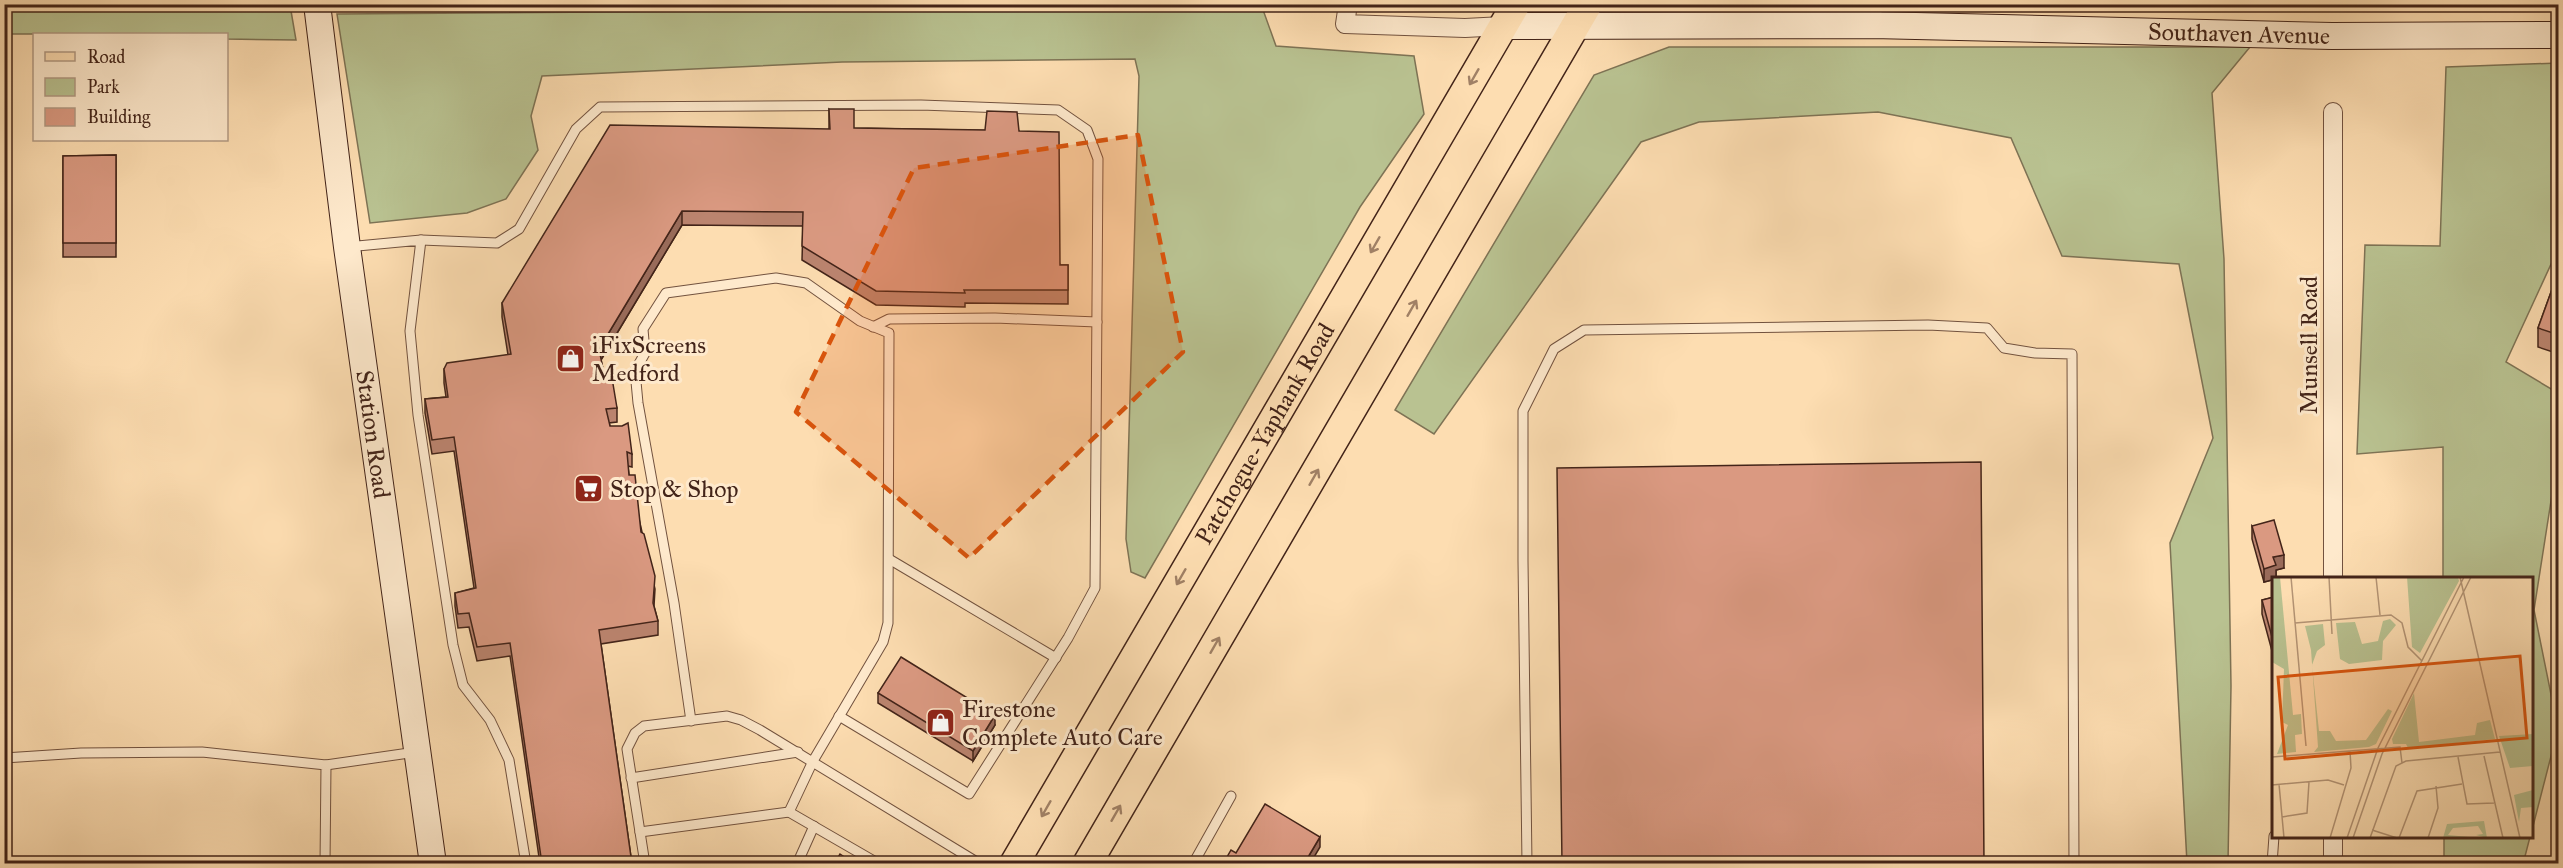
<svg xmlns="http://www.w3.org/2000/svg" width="2563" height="868" viewBox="0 0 2563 868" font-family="'IM FELL Great Primer',serif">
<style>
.green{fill:#b9c291;stroke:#7e7355;stroke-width:1.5}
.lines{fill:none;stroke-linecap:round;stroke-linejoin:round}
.lane-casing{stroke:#72523f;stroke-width:11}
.street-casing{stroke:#72523f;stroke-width:20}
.secondary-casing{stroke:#432419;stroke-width:28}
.primary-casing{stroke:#432419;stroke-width:31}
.lane{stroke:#fee9cc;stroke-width:9}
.street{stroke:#fee9cc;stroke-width:18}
.secondary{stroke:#fee9cc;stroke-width:26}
.primary{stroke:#fdddb1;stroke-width:28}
.wall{fill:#bb846f;stroke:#432419;stroke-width:1.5}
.shaded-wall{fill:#996b5a;stroke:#432419;stroke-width:1.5}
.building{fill:#da9981;stroke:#432419;stroke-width:1.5}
.oneway{stroke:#a08065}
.marked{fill:#d8540d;fill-opacity:0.2;stroke:#d8540d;stroke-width:4.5;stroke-dasharray:12 8;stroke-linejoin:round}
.labels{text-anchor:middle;stroke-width:6;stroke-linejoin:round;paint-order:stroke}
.street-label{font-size:24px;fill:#432419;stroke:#fee9cc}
.poi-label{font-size:24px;fill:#432419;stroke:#fee9cc;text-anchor:start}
.inset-road{fill:none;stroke:#b39374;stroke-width:1.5}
.view{fill:#d8540d;fill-opacity:0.15;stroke:#d8540d;stroke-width:3}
.inset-edge{fill:none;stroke:#432419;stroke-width:3}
</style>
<rect width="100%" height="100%" fill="#fdddb1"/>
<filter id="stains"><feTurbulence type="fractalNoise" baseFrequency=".00333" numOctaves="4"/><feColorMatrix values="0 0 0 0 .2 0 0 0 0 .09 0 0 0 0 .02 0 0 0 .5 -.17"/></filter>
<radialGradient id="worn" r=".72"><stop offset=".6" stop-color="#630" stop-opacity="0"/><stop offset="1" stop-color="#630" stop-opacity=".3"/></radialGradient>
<!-- green -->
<g class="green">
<polygon points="290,5 296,40 227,39 226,34 5,34 5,5"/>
<polygon points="1262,7 1276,46 1414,56 1424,114 1360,207 1145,578 1131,572 1126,539 1139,76 1135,59 842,62 542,76 531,116 538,150 506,199 467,213 370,223 337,14"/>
<polygon points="1669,47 2250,47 2212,93 2224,259 2231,686 2228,863 2187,863 2170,543 2213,438 2179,264 2062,256 2011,138 1878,112 1699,122 1641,142 1434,434 1395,410 1594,75"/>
<polygon points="2558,63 2558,249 2506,362 2558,393 2558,456 2534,610 2558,729 2532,830 2532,578 2443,578 2443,447 2357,454 2365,245 2440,246 2446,67"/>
<polygon points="2444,837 2444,836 2530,837 2523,864 2444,863"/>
</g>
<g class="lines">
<defs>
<g id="lane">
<polyline points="421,240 497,243 519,229 576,129 600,107 921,105 1058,110 1087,130 1098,159 1095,588 1068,638 969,794 839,716"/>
<polyline points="347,247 421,240 410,331 418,415 453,645 463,685 490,720 509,760 526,864"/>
<polyline points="873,327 889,319 995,318 1097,322"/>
<polyline points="889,559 1056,658"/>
<polyline points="691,721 674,603 638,403 635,371 645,353 643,329 666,293 776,278 806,283 860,321 889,333 888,623 883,642 813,761 789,812 879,864"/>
<polyline points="4,758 81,753 202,752 326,765 325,864"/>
<polyline points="326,765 416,752"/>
<polyline points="631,778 798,752"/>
<polyline points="640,832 789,812"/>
<polyline points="645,864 627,749 635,733 644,726 727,716 741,720 760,730 980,864"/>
<polyline points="797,864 814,826"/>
<polyline points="1193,864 1231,796"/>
<polyline points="1527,864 1523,561 1523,411 1554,349 1584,330 1928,325 1987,328 2004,348 2035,353 2072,354 2074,864"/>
<polyline points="2272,864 2274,836"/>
</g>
<g id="street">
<polyline points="1348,4 1345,24 1465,28 1503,26"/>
<polyline points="1872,4 1873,25"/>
<polyline points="2333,112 2333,578"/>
<polyline points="2333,836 2333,864"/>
</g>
<g id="secondary">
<path id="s1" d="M 317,4 L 347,247 L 433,864"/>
<path id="s2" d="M 1503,26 L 1873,25 L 2332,36 L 2558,35"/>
</g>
<g id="primary">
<path id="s3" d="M 1014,864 L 1516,4"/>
<polyline points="1087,864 1588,4"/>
</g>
</defs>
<!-- lane casing -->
<use href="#lane" class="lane-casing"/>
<!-- street casing -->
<use href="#street" class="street-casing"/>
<!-- secondary casing -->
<use href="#secondary" class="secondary-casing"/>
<!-- primary casing -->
<use href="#primary" class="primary-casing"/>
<!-- lane -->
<use href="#lane" class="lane"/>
<!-- street -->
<use href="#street" class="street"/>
<!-- secondary -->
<use href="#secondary" class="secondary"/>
<!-- primary -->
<use href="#primary" class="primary"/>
</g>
<!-- wall -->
<g class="wall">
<polygon points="829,109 854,128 1019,131 1060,265 1068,265 1068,304 965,303 965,307 876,305 802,260 803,226 682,225 601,360 605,379 617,408 617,422 609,423 610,426 632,454 632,467 628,466 629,475 655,589 654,606 658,621 658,635 601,644 632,864 540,864 510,656 477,661 469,627 458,628 455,606 455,593 474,588 454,451 432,454 425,413 425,399 446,397 444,383 444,369 508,355 502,317 502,303 829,129"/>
<polygon points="116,155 116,257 63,257 63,156"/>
<polygon points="2559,270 2559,354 2538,347 2538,328"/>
<polygon points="2252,526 2284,568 2276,570 2276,579 2264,582 2252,539"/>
<polygon points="2274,597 2272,651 2262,614 2262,600"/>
<polygon points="878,693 995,725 973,761 878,703"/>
</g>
<!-- shaded-wall -->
<g class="shaded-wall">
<polygon points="682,211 682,225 599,363 599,349"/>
<polygon points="2284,555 2284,568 2276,570 2276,579 2264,582 2264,569 2273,557"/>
<rect x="2272" y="637" width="2" height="14"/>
<polygon points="995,715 995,725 973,761 973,751"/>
<polygon points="1320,837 1320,847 1310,864 1304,864"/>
</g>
<!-- building -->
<g class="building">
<polygon points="829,109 854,109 854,128 985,130 987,111 1017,112 1019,131 1059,132 1060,265 1068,265 1068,290 964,290 965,293 876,291 802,246 803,212 682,211 599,349 605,379 612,378 617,408 606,409 610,426 622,426 628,423 632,454 627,452 629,475 635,475 641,532 644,534 655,576 653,603 658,621 599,630 632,864 542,864 510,643 477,647 469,613 458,614 455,593 476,588 454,437 432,440 425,399 448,397 444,369 447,363 511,354 502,303 610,125 830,129"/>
<polygon points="116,155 116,243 63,243 63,156"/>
<polygon points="2559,270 2559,335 2538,328"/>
<polygon points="1981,462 1984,864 1562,864 1557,468"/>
<polygon points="2274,520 2284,555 2273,557 2276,565 2264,569 2252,526"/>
<polygon points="2274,597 2274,637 2272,637 2262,600"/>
<polygon points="901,657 995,715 973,751 878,693"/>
<polygon points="1265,804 1320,837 1304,864 1223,864 1231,850 1236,853"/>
<polygon points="840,854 855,864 834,864"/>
<polygon points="860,858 869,864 856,864"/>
</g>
<!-- one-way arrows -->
<defs><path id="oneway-shaft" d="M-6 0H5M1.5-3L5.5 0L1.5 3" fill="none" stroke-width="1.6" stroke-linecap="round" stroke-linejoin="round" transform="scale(1.5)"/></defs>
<g class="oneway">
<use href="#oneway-shaft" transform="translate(1474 77) rotate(120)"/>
<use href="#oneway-shaft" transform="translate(1375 245) rotate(120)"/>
<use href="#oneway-shaft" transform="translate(1412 308) rotate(-60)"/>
<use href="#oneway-shaft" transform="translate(1314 477) rotate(-60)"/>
<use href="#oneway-shaft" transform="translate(1181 577) rotate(120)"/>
<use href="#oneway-shaft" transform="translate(1215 645) rotate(-60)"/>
<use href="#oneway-shaft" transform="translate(1046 809) rotate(120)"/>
<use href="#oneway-shaft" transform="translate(1116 813) rotate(-60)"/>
</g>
<!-- marked area -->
<path class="marked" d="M 1138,135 L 1183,352 L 969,558 L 796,412 L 914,168 Z"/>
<!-- icons -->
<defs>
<symbol id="shop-square" viewBox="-11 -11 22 22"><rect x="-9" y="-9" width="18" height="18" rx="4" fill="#8f2418" stroke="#fee9cc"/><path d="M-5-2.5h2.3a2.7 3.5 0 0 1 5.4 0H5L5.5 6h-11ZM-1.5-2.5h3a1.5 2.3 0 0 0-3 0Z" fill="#fff"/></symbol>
<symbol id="supermarket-square" viewBox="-11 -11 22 22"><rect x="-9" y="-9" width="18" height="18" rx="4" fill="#8f2418" stroke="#fee9cc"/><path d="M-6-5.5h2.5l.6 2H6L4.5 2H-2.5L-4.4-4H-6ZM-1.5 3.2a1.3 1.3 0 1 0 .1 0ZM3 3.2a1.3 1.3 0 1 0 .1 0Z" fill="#fff"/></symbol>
</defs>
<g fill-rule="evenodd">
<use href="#shop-square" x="554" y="342" width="33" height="33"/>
<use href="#supermarket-square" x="572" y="472" width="33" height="33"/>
<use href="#shop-square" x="924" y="706" width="33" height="33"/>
</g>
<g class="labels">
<!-- street labels -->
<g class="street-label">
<text dy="8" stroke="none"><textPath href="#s2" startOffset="736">Southaven Avenue</textPath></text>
<text transform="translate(2309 345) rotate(-90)" y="8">Munsell Road</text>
<text dy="8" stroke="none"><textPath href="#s1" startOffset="434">Station Road</textPath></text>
<text dy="8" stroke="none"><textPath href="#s3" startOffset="498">Patchogue-Yaphank Road</textPath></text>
</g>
<!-- poi labels -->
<g class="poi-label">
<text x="592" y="353">iFixScreens<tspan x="592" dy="28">Medford</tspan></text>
<text x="610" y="497">Stop &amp; Shop</text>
<text x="962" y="717">Firestone<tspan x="962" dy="28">Complete Auto Care</tspan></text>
</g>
</g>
<!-- overview -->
<g transform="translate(2272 577)">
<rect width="261" height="261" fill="#fdddb1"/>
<path d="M 0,0 L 8,0 L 21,138 L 29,137 L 30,157 L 23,158 L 24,175 L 5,177 L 16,148 L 10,145 L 12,92 L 0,85 ZM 135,0 L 186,0 L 187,4 L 148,76 L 140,70 ZM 118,42 L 124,48 L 111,64 L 110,83 L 77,87 L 68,82 L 64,46 L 83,45 L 90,67 L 106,64 L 111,44 ZM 51,47 L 53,68 L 45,74 L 40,88 L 47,154 L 58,154 L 64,164 L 94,163 L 116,132 L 120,134 L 104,167 L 97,170 L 42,175 L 46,170 L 39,73 L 33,49 ZM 142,116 L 147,165 L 203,158 L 205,146 L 218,143 L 223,162 L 136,171 L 134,167 L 121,167 L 120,162 ZM 261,157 L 261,189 L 238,191 L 227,159 ZM 261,213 L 261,230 L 249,231 L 247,245 L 242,218 ZM 212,244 L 215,261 L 204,258 L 211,257 L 206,249 L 181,251 L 176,258 L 208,261 L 171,261 L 175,247 Z" fill="#b9c291"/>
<path class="inset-road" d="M 19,0 L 34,169M 57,0 L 60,57M 104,0 L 108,38M 188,0 L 248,261M 23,46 L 119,38 L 130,46 L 136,70 L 150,84M 212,179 L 231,261M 0,180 L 128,170 L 130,186M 186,180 L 195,227 L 222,226M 7,207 L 12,261M 0,208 L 56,203 L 72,208M 10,240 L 35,236 L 37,205M 100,253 L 125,261M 58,261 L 79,191 L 78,174M 75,261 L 106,171 L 192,0M 81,261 L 110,177 L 199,0M 98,261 L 124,189 L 134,184 L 228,175M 127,261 L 145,214 L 190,207M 156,261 L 166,231 L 164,209"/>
<path class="view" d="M 248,79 L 255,161 L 13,182 L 6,100 Z"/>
<rect width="261" height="261" class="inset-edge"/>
</g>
<!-- margin -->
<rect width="2563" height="868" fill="none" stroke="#fdddb1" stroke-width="24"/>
<rect x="6" y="6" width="2551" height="856" fill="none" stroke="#432419" stroke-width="3"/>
<rect x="12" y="12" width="2539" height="844" fill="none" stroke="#432419" stroke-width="1.5"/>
<!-- legend -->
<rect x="33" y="33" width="195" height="108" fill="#fee9cc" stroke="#b39a84" stroke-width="1.5"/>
<rect x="45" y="52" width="30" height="9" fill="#fdddb1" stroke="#b39a84" stroke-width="1.5"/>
<text x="87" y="63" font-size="18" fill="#432419">Road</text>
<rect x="45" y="78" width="30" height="18" fill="#b9c291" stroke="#b39a84" stroke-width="1.5"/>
<text x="87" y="93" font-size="18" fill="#432419">Park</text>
<rect x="45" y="108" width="30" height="18" fill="#da9981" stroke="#b39a84" stroke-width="1.5"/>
<text x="87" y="123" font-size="18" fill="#432419">Building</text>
<rect width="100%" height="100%" filter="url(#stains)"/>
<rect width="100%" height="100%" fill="url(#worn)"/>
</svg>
